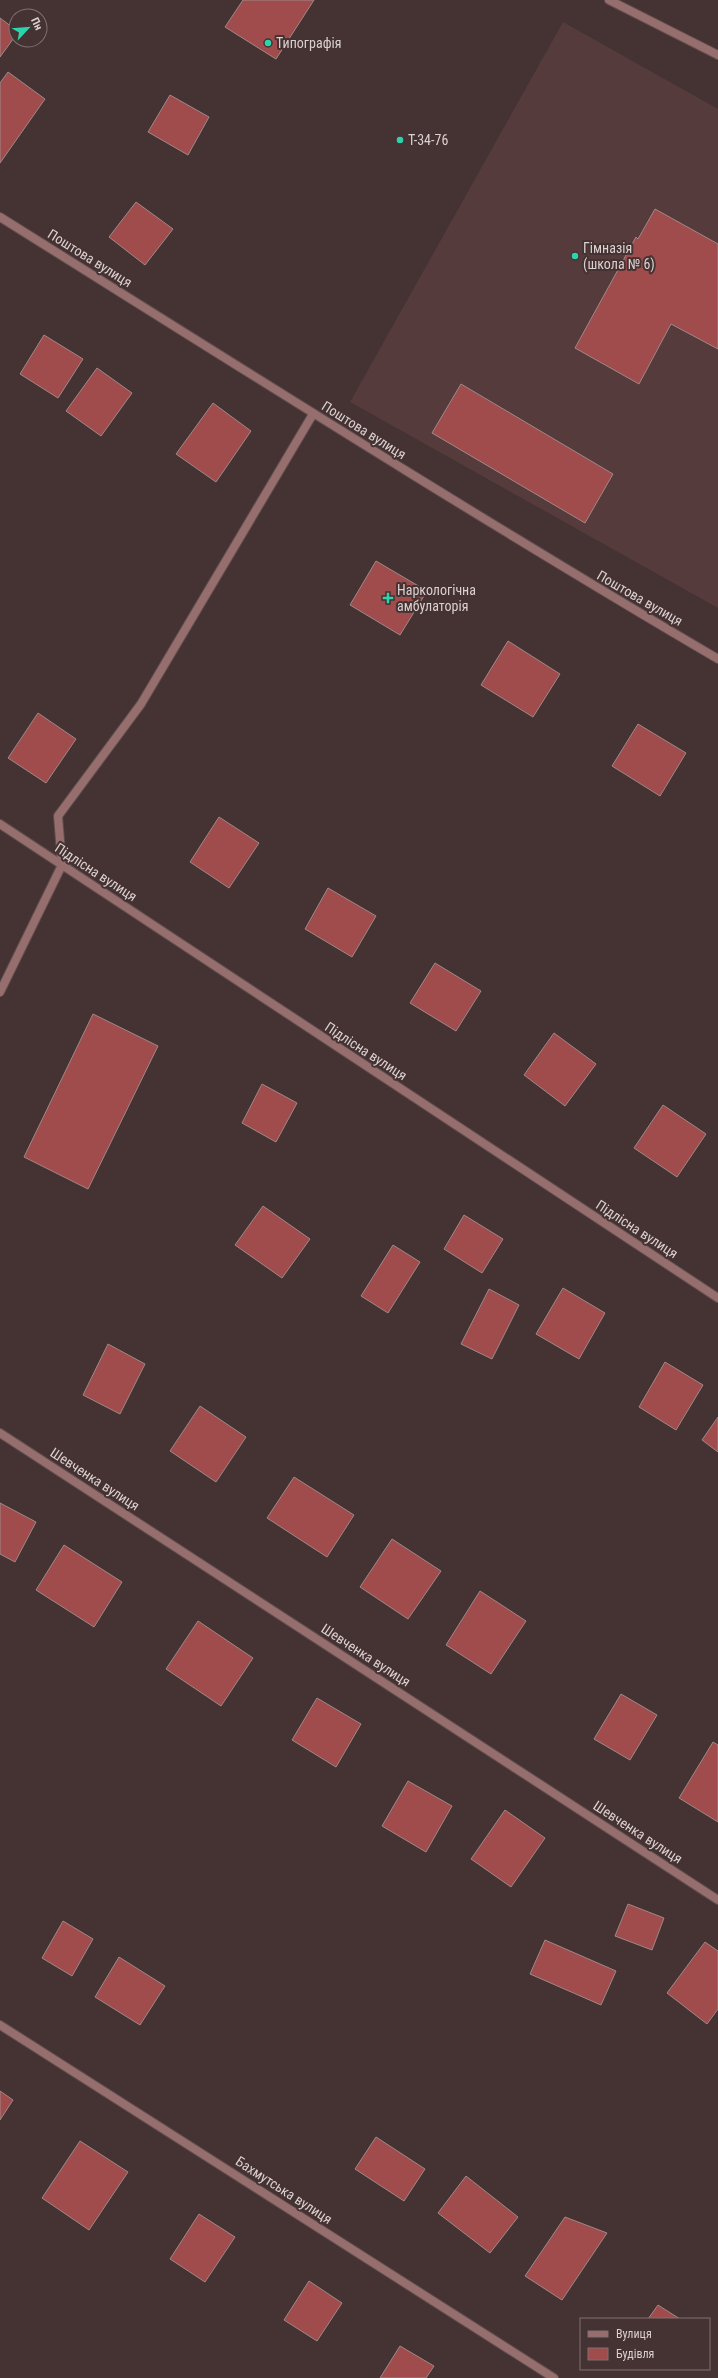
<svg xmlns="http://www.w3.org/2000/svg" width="718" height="2378" viewBox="0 0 718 2378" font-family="'Roboto Condensed',sans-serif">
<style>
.built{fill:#553b3b}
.building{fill:#a04b4c;stroke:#9f8988}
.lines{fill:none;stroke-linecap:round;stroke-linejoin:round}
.lane-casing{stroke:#604e4e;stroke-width:10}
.street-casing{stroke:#604e4e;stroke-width:10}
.lane{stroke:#966e6d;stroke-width:8}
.street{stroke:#966e6d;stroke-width:8}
.poi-dot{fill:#2dd4ab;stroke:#453232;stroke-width:1.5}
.labels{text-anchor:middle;stroke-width:4;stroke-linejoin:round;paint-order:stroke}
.poi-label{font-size:14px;fill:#dcd0d0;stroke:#453232;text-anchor:start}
.street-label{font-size:14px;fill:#dcd0d0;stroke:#453232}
</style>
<rect width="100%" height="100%" fill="#453232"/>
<!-- built -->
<polygon class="built" points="563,22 718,109 718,608 350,402"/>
<!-- building -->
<g class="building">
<polygon points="243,0 314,0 276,59 225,27"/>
<polygon points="0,18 16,30 16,35 0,57"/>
<polygon points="8,72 45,99 0,163 0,83"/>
<polygon points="170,95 209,117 188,155 148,132"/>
<polygon points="136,202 173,229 145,265 109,237"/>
<polygon points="655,209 718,244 718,349 671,324 639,384 575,348 636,237 638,239"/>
<polygon points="44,335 83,359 58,398 20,374"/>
<polygon points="97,368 132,393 101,436 66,411"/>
<polygon points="461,384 613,474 585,523 432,433"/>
<polygon points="213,403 251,431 216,482 176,454"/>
<polygon points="376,561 427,591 400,635 350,605"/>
<polygon points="508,641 560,674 533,717 481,685"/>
<polygon points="38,713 76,739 46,783 8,758"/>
<polygon points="638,724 686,753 660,796 612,766"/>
<polygon points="219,817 259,843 229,888 190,862"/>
<polygon points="328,888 376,916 352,957 305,929"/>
<polygon points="435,963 481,991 456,1031 410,1003"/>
<polygon points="93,1014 158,1046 88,1189 24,1157"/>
<polygon points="554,1033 596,1064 565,1106 524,1075"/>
<polygon points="262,1084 297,1103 276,1142 242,1123"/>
<polygon points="663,1105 706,1134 677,1177 634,1148"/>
<polygon points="263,1206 310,1239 282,1278 235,1245"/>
<polygon points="464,1215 503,1239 482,1273 444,1249"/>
<polygon points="393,1245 420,1262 388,1313 361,1296"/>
<polygon points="563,1288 605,1313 579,1359 536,1334"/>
<polygon points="489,1289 519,1305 492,1359 461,1344"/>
<polygon points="108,1344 145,1364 120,1414 83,1395"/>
<polygon points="665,1362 703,1385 676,1430 639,1407"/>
<polygon points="200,1406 246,1437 216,1482 170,1451"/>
<polygon points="718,1417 718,1452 702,1440"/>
<polygon points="294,1477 354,1515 327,1557 267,1518"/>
<polygon points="0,1503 36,1522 15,1562 0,1554"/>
<polygon points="392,1539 441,1571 408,1619 360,1587"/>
<polygon points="64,1545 122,1582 94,1627 36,1590"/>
<polygon points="480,1591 526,1621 491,1674 446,1645"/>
<polygon points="198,1621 253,1658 221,1706 166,1669"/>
<polygon points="621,1694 657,1715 630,1760 594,1739"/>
<polygon points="317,1698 361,1724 336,1767 292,1740"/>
<polygon points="713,1742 718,1745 718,1822 679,1798"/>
<polygon points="408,1781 452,1806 426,1852 382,1826"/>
<polygon points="505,1810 545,1838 511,1887 471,1859"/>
<polygon points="628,1904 664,1918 652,1950 615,1936"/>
<polygon points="63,1921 93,1939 72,1976 42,1958"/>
<polygon points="545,1940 616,1971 601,2005 530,1974"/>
<polygon points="705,1942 718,1951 718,2009 707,2024 667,1993"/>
<polygon points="119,1957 165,1986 140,2025 95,1997"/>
<polygon points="0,2091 13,2100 0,2120"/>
<polygon points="376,2137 425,2169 404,2201 355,2169"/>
<polygon points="80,2141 128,2172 89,2230 42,2198"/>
<polygon points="466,2176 518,2217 490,2253 438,2213"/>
<polygon points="199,2214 235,2237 205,2282 170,2259"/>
<polygon points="565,2217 607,2233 562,2300 525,2276"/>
<polygon points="309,2281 342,2303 317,2341 284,2320"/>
<polygon points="658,2305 680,2319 648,2319"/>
<polygon points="400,2346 434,2366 426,2378 380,2378"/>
</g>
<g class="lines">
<defs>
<polyline id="lane" points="62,865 58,816 141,704 313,414"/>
<g id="street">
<polyline points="609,0 718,55"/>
<path d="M 0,217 C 238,366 476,517 718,659"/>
<polyline points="0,824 718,1298"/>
<polyline points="0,992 62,865"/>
<polyline points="0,1433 718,1900"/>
<polyline points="0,2025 554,2378"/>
</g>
</defs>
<!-- lane casing -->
<use href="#lane" class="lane-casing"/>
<!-- street casing -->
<use href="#street" class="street-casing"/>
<!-- lane -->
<use href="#lane" class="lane"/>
<!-- street -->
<use href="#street" class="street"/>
</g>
<!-- markers -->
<g class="poi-dot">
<circle cx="268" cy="43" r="4"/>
<circle cx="400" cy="140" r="4"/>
<circle cx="575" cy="256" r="4"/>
<path d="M386 592h4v4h4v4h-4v4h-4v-4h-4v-4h4z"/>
</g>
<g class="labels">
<!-- poi labels -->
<g class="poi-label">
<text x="276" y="48">Типографія</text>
<text x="408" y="145">Т-34-76</text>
<text x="583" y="253">Гімназія<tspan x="583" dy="16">(школа № 6)</tspan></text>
<text x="397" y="595">Наркологічна<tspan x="397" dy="16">амбулаторія</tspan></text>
</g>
<!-- street labels -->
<g class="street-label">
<text transform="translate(90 258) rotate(32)" y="5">Поштова вулиця</text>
<text transform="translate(364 430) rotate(32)" y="5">Поштова вулиця</text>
<text transform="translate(640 598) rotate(30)" y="5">Поштова вулиця</text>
<text transform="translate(96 872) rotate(33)" y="5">Підлісна вулиця</text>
<text transform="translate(366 1051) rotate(33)" y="5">Підлісна вулиця</text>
<text transform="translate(637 1229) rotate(33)" y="5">Підлісна вулиця</text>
<text transform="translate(95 1479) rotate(33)" y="5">Шевченка вулиця</text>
<text transform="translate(366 1655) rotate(33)" y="5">Шевченка вулиця</text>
<text transform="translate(638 1832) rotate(33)" y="5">Шевченка вулиця</text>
<text transform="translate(284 2190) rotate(33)" y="5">Бахмутська вулиця</text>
</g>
</g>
<!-- legend -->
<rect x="580" y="2318" width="130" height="52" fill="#453232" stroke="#817171"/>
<rect x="588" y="2331" width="20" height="6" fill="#966e6d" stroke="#817171"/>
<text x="616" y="2338" font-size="12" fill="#dcd0d0">Вулиця</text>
<rect x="588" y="2348" width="20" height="12" fill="#a04b4c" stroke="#817171"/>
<text x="616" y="2358" font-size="12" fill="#dcd0d0">Будівля</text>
<!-- north arrow -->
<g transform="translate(28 28) rotate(64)"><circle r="19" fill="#453232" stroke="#817171"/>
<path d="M0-3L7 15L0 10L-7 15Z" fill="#2dd4ab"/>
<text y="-6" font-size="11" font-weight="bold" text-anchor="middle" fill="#dcd0d0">Пн</text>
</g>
</svg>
